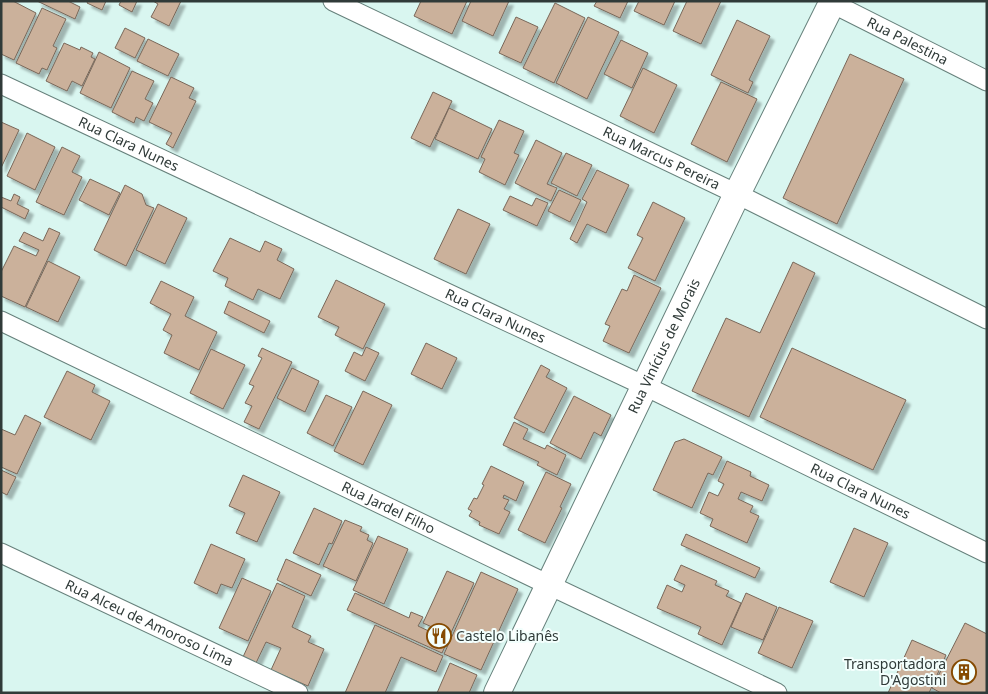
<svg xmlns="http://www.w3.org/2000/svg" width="988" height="694" viewBox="0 0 988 694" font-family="'Noto Sans',sans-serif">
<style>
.building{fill:#cbb19b;stroke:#796759;filter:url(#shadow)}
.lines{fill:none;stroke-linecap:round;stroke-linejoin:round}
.street-casing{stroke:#66807b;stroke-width:21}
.secondary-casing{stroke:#66807b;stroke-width:28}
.street{stroke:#fff;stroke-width:19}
.secondary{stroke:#fff;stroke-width:26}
.labels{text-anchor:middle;stroke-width:4;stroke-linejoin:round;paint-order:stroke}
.street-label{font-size:14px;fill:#303b39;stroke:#f3fffd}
.poi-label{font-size:14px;fill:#303b39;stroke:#f3fffd;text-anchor:start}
</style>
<defs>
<filter id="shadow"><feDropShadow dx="4.5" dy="4.5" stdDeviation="1" flood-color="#0004"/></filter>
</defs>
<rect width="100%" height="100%" fill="#d9f6f0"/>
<!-- building -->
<g class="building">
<polygon points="1,1 13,1 36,13 14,60 1,54"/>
<polygon points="37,1 68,1 80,7 75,19"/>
<polygon points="88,1 106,1 102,10 87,3"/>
<polygon points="121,1 137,1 132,12 119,5"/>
<polygon points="153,1 181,1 169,26 151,17 158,4"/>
<polygon points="421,1 467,1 452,34 414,16"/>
<polygon points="471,1 509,1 493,36 462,21"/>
<polygon points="597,1 628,1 620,18 594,6"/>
<polygon points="639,1 675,1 664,25 634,11"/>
<polygon points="687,1 721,1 701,44 673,31"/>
<polygon points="555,3 585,18 554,83 523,68"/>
<polygon points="42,8 66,19 53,46 57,48 47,70 42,68 39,74 16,63"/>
<polygon points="516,17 538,27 521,63 499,53"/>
<polygon points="588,17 619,32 587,99 556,83"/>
<polygon points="737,20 770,36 749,80 753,82 748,93 711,75"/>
<polygon points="125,28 145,38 135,58 115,48"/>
<polygon points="148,39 179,54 168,76 137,61"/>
<polygon points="621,40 648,53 632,88 604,74"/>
<polygon points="64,43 80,50 81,47 93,53 91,57 95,59 82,86 72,81 67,91 46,81"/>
<polygon points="99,52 130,68 111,108 80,93"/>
<polygon points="850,54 904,79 837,224 783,198"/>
<polygon points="643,68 677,85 654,133 620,116"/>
<polygon points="132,71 154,81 145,99 153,103 144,121 136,117 134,123 112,112"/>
<polygon points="171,77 194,88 189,98 196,101 173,148 166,144 172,133 149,122"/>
<polygon points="721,82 757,99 727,162 691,144"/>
<polygon points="433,92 452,101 430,147 411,138"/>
<polygon points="449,108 492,129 478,159 435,139"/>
<polygon points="499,120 524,131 514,153 519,155 505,185 479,172 485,159 481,157"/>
<polygon points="1,122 19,130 1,168"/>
<polygon points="27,133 55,147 35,190 7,176"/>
<polygon points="536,140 562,153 547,184 557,188 551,201 515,183"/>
<polygon points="62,147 80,156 72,172 82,177 64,215 36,202"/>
<polygon points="566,153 592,165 577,196 551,183"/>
<polygon points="597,170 629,185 606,233 587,224 577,243 570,239 587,202 582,199"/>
<polygon points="90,179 120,193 109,215 79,200"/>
<polygon points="125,185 142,194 146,205 154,208 126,266 94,250"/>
<polygon points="559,190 581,200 570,222 548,211"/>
<polygon points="14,194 20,197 17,204 29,210 25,219 1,207 1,197 11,201"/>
<polygon points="510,196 532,206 536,198 548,203 537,226 503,210"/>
<polygon points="653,202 685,218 655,281 628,268 643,238 637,235"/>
<polygon points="158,204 187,218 165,264 136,250"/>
<polygon points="458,209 490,224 466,274 434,259"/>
<polygon points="49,228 60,233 25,307 1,296 1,272 14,246 36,256 39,250 19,241 24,232 43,241"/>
<polygon points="230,238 260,252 265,241 282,249 277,260 294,269 280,299 258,289 253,300 225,286 228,278 213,271"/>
<polygon points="48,261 80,277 58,322 26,307"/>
<polygon points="793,262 815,273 749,417 692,391 726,318 760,333"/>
<polygon points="634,275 661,288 629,353 603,341 610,326 605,324 622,289 627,291"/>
<polygon points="336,280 385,304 363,349 335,335 339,327 318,317"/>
<polygon points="161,281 194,297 185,316 217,332 199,370 164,353 172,335 163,330 171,314 150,303"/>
<polygon points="229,301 270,321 264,333 224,313"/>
<polygon points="426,343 457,358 442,389 411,374"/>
<polygon points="366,347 379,353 365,381 345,371 354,352 362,356"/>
<polygon points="262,348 292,362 259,429 244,422 252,406 245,403 254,386 249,384 262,358 258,356"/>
<polygon points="792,348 906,400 873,470 760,417"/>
<polygon points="211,349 245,365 223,409 190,393"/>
<polygon points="541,365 550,370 546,377 567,388 544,433 514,418"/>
<polygon points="292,368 319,381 305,412 277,398"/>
<polygon points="67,371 95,385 92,392 110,401 91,440 44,417"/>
<polygon points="363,391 392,405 363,465 334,451"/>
<polygon points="326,395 352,407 333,446 307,433"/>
<polygon points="574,396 611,415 601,436 594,432 581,459 550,443"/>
<polygon points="25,415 41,423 17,474 1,467 1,429 15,435"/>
<polygon points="514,422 528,429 523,439 545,449 547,445 566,455 557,475 537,465 539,462 503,445"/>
<polygon points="684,439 722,457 713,475 708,473 692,508 653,490 675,442"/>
<polygon points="727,461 751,472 750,476 769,485 762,501 741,492 738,499 753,506 750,512 759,516 747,543 710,526 713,519 700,513 709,492 718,496 724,484 718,481"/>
<polygon points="491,466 524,482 516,501 504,495 503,498 509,500 504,509 510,512 499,534 479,525 480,522 469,516 472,511 468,509 474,498 477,499 484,485 482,484"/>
<polygon points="1,470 16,477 7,495 1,492"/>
<polygon points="546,472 571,484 560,507 562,508 545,543 518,530"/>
<polygon points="243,475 280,492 257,542 236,533 245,513 229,506"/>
<polygon points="314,508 342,521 332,544 329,543 319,565 293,553"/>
<polygon points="345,520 362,527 360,531 369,535 367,540 373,543 356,581 323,566"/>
<polygon points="854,528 888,543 864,597 830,582"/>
<polygon points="686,534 760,568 755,578 681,545"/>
<polygon points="378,536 408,549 384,604 353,590"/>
<polygon points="211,544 245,559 232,588 221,584 217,594 194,583"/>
<polygon points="286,559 321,575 311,596 277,580"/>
<polygon points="681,565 717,581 715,585 729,591 726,596 741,603 722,645 698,634 701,627 657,608 667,585 682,592 685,585 674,580"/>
<polygon points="447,571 474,583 450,635 423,623"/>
<polygon points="481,572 518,589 481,670 444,654"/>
<polygon points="242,578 271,591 248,641 219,628"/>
<polygon points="277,583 305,596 292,627 311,636 308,642 324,649 308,686 271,670 281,648 266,642 256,663 243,657"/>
<polygon points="355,593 409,618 411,612 423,617 418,626 448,640 442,653 347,610"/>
<polygon points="746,593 777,607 763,640 731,627"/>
<polygon points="779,607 813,621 792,668 758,653"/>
<polygon points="965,623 987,634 987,693 941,693 932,688"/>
<polygon points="375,625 443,656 436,672 401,657 385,693 345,693"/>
<polygon points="912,640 946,655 929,693 888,693"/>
<polygon points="450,663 477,675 469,693 437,693"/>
</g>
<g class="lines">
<defs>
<g id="street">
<path id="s1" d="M 333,1 L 737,194 L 987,319"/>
<path id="s2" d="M 828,1 L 987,81"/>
<path id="s3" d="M 1,84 L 645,386 L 987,553"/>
<path id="s4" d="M 1,321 L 549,585 L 777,693"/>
<path id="s5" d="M 1,553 L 298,693"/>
</g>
<g id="secondary">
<path id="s6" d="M 497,693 L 737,194 L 833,1"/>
</g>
</defs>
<!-- street casing -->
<use href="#street" class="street-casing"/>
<!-- secondary casing -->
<use href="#secondary" class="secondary-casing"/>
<!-- street -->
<use href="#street" class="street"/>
<!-- secondary -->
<use href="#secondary" class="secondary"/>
</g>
<!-- icons -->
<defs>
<symbol id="restaurant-ring" viewBox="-11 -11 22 22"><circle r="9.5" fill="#f3fffd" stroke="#854a01" stroke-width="1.5"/><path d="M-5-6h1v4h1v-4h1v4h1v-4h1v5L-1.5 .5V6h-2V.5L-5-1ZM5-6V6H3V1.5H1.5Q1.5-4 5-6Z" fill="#854a01"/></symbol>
<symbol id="building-ring" viewBox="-11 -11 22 22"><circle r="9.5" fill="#f3fffd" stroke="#854a01" stroke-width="1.5"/><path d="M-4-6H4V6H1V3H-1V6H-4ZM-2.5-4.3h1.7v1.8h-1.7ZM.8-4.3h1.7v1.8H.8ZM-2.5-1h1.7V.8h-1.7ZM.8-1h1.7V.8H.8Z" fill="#854a01"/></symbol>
</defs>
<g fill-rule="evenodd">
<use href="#restaurant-ring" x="425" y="622" width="28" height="28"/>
<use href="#building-ring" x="950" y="658" width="28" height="28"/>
</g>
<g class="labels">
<!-- street labels -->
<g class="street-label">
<text dy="5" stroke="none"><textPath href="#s2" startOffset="89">Rua Palestina</textPath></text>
<text dy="5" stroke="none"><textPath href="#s3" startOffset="141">Rua Clara Nunes</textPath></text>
<text dy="5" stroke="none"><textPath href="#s1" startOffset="364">Rua Marcus Pereira</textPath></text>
<text dy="5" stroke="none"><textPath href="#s3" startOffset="546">Rua Clara Nunes</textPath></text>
<text dy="5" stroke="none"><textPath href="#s6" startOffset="385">Rua Vinícius de Morais</textPath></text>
<text dy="5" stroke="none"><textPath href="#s3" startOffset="951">Rua Clara Nunes</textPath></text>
<text dy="5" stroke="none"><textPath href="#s4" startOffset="430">Rua Jardel Filho</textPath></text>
<text dy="5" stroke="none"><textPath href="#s5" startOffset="164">Rua Alceu de Amoroso Lima</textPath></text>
</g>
<!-- poi labels -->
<g class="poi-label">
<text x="456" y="641">Castelo Libanês</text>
<text x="946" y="669" text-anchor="end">Transportadora<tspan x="946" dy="16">D'Agostini</tspan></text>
</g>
</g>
<!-- border -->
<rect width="988" height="694" fill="none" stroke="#303b39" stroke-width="5"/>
</svg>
